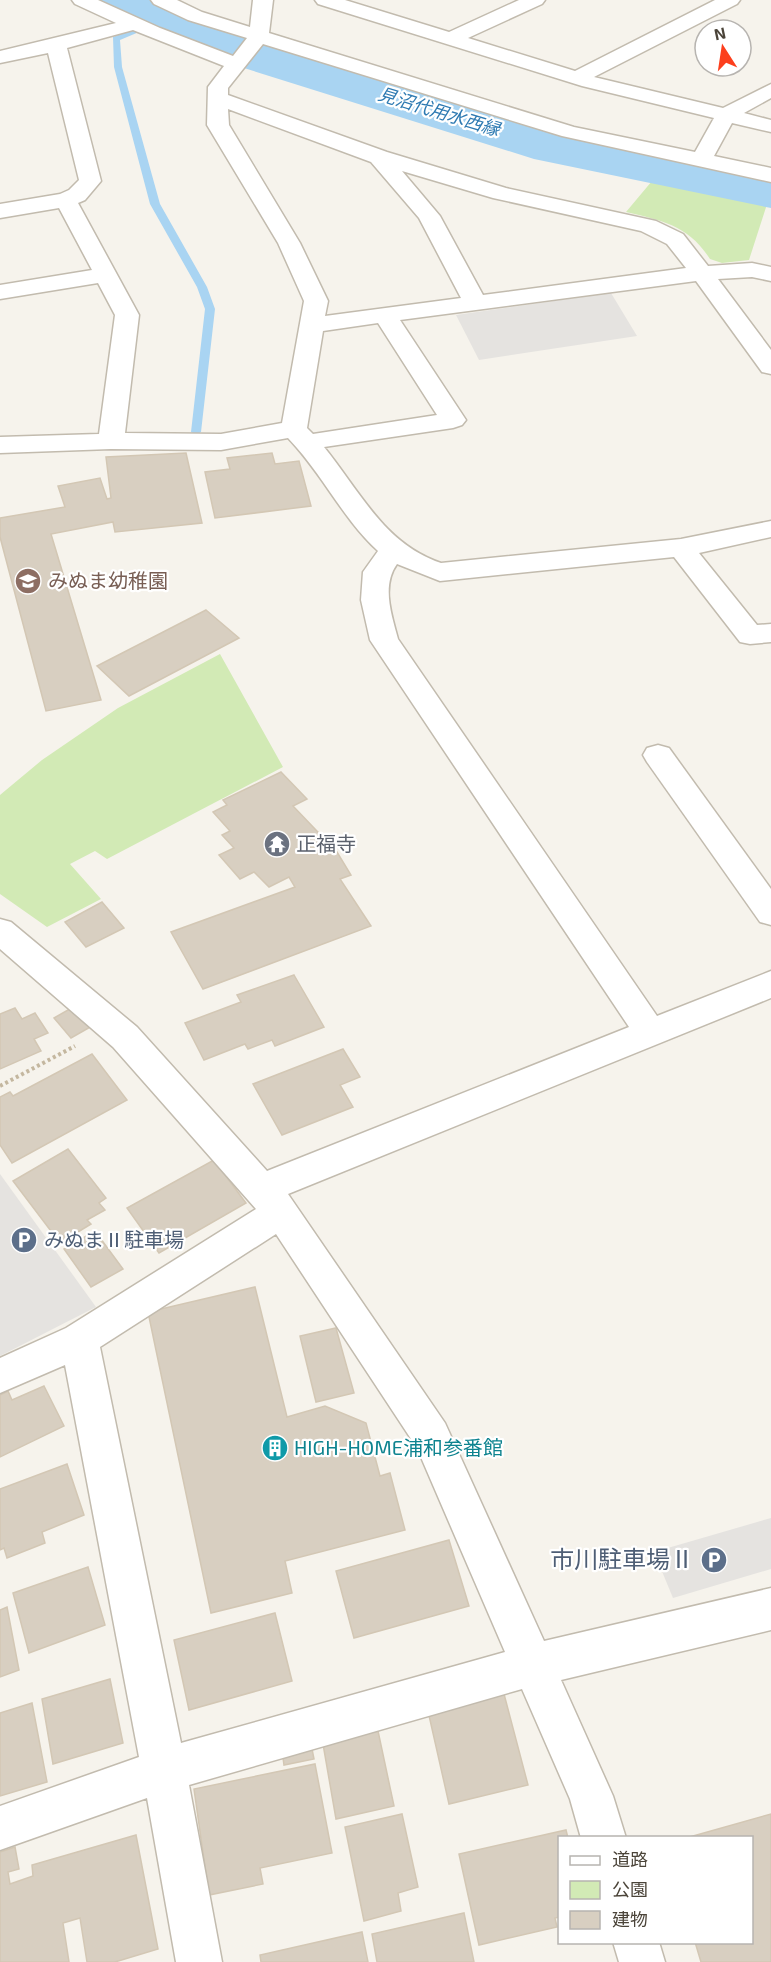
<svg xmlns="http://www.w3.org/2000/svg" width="771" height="1962" viewBox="0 0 771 1962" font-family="'Exo 2','Noto Sans JP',sans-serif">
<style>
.green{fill:#d2eab5}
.parking{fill:#e5e3e0}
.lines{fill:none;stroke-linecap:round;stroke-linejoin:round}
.stream{fill:#a9d4f2;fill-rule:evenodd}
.river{fill:#a9d4f2;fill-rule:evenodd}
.building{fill:#d8cfc1;stroke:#d3c7b4;stroke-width:1.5}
.minor-casing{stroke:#c2bbae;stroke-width:3}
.path{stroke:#c4b79f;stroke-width:4;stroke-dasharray:3 3;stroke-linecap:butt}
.minor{fill:#fff;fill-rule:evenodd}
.labels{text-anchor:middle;stroke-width:4.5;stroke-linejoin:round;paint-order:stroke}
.far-water-label{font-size:18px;font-style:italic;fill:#2e7ab2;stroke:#fff}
.education-label{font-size:20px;fill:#785e54;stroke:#fff;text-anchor:start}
.worship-label{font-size:20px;fill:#5b616d;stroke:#fff;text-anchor:start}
.service-label{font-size:20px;fill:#4e5e75;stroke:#fff;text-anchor:start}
.culture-label{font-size:20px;fill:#0d838f;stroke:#fff;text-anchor:start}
.near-service-label{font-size:24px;fill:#4e5e75;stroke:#fff;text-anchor:end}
</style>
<rect width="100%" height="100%" fill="#f6f3ec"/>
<!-- green -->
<g class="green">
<path d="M 652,181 L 768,201 L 749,260 L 722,263 L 710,259 C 688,225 663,221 626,212 Z"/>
<polygon points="220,654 283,767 107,859 95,851 70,864 101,899 47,927 0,894 0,795 42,760 118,708"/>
</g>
<!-- parking -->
<g class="parking">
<polygon points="611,293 637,336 479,360 456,315"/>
<polygon points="0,1174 96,1307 0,1356"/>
<polygon points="771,1518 771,1569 673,1598 654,1552"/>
</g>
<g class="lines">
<!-- stream -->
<polygon class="stream" points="158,19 165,21 120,40 122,67 160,204 207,287 215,309 201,432 196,435 191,432 205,309 197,287 150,204 114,67 113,37"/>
<!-- river -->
<polygon class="river" points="92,0 157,0 232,31 563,134 771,174 771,208 534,159 196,53 99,10"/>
</g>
<!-- building -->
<g class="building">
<polygon points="186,453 202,523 115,532 113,522 51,534 101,700 46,711 0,537 0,518 65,507 58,486 100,478 107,499 111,498 106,457"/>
<polygon points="272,453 275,464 299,461 311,506 215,518 205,472 230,469 227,458"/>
<polygon points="206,610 239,638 129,696 97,666"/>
<polygon points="281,772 307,799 293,806 337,852 351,875 340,879 371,926 203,989 171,932 295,887 289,877 269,887 254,872 240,879 219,855 234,848 222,835 230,831 213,812 227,805 223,800"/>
<polygon points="102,902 124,928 86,947 65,922"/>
<polygon points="294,975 324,1027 275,1046 272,1040 248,1049 245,1044 204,1060 185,1023 241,1002 237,995"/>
<polygon points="75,1006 92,1026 71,1038 54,1018"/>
<polygon points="15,1008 22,1019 35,1013 48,1033 34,1039 41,1051 0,1069 0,1014"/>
<polygon points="343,1049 360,1077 340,1085 353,1107 282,1135 253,1084"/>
<polygon points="92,1054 127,1100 12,1163 0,1145 0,1097 10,1092 13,1096"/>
<polygon points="68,1149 106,1198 99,1203 105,1210 87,1220 91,1224 60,1243 13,1181"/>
<polygon points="214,1160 246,1203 159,1253 127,1208"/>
<polygon points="95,1231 123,1269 91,1287 64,1249"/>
<polygon points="255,1287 287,1417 325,1406 366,1423 380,1476 390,1473 405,1530 285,1561 292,1593 211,1613 148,1312"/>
<polygon points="336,1328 354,1393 316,1402 300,1336"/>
<polygon points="44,1386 64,1426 0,1457 0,1395 8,1391 12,1400"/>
<polygon points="67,1464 84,1515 42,1532 45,1543 7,1558 4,1548 0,1550 0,1489"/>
<polygon points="449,1540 469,1606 354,1638 336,1571"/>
<polygon points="88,1567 105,1625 29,1653 13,1593"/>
<polygon points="7,1607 19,1670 0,1677 0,1610"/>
<polygon points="275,1613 292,1681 189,1710 174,1640"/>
<polygon points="110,1679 123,1743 53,1764 42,1699"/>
<polygon points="504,1694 528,1785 449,1804 428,1711"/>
<polygon points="32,1703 47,1782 0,1796 0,1713"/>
<polygon points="378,1731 394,1806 336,1819 323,1744"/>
<polygon points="311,1744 314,1759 284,1765 282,1750"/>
<polygon points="315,1764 332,1853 260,1868 263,1884 209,1895 194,1789"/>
<polygon points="402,1814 418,1887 398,1893 401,1911 364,1921 345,1827"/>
<polygon points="771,1814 771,1962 701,1962 695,1942 752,1942 752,1838 686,1838"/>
<polygon points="566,1830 568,1838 560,1838 560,1917 555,1918 557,1927 479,1945 459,1854"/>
<polygon points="136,1835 158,1949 115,1962 87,1962 80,1918 63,1923 69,1962 0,1962 0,1852 15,1847 19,1869 8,1872 10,1884 33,1876 32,1865"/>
<polygon points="464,1913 474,1962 377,1962 372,1934"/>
<polygon points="362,1932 368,1962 261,1962 260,1955"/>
</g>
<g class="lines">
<defs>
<g id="minor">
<path d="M 72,0 L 98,0 L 160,28 L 233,56 L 247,38 L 188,20 L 154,4 L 151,0 L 177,0 L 202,12 L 250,27 L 253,0 L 273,0 L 269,33 L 574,127 L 695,152 L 714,118 L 582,86 L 318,4 L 315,0 L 345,0 L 449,32 L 519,0 L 545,0 L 542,4 L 468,38 L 575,71 L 715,0 L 740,0 L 737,4 L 594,77 L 723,108 L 771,84 L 771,98 L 744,113 L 771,120 L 771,132 L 732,123 L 714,156 L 771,168 L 771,182 L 562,136 L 263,44 L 228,88 L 228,95 L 387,152 L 506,188 L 656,221 L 683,234 L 708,266 L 752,263 L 771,267 L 771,281 L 752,277 L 718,279 L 771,350 L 771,374 L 762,372 L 696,281 L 400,320 L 466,420 L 462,425 L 453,428 L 324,447 C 360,491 384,544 441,563 L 681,539 L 771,521 L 771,537 L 699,553 L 757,625 L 771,624 L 771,642 L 750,644 L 740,642 L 674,557 L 440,581 L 397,564 C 381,586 392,616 398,639 L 657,1016 L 771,971 L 771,998 L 288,1194 L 445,1423 L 544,1641 L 771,1588 L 771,1630 L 561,1680 L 613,1796 L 626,1838 L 581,1838 L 570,1799 L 522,1689 L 189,1785 L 222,1962 L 176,1962 L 147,1798 L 0,1850 L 0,1806 L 139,1757 L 65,1365 L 0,1393 L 0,1358 L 66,1328 L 256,1209 L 113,1047 L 0,949 L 0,919 L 11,922 L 137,1027 L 267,1171 L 629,1027 L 370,640 L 361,600 L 363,572 L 378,551 C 342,518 322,473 288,438 L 221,450 L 111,449 L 0,453 L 0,437 L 99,434 L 115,315 L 98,283 L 0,299 L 0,285 L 92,270 L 59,208 L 0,218 L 0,204 L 60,194 L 69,190 L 79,180 L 48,53 L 0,63 L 0,51 L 116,23 L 75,4 ZM 133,30 L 224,66 L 208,87 L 207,125 L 278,243 L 304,301 L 282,423 L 221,434 L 125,433 L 139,315 L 78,203 L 85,200 L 101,181 L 67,48 ZM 228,109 L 371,162 L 419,218 L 461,298 L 325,316 L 328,301 L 300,243 L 229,125 ZM 402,171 L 493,198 L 641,231 L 667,244 L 686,268 L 483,295 L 440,216 ZM 378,323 L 437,415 L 313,434 L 307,428 L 323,331 ZM 276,1234 L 417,1448 L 505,1652 L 181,1743 L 100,1347 Z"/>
<polygon points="658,745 669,748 771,889 771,925 760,922 647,762 643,755 647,748"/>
<polygon points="613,1942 659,1942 665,1962 619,1962"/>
</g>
</defs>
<!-- minor casing -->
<use href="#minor" class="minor-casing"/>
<!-- path -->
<polyline class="path" points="0,1086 75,1046"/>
<!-- minor -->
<use href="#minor" class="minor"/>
</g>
<!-- icons -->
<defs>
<symbol id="school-disc" viewBox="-11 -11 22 22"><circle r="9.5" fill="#8d6e63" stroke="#fff"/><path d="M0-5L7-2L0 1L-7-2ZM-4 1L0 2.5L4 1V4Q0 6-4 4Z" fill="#fff"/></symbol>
<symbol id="temple-disc" viewBox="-11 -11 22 22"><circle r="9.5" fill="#6b7280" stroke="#fff"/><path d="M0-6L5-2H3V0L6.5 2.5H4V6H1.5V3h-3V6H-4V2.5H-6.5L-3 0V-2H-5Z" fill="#fff"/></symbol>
<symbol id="parking-disc" viewBox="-11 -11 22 22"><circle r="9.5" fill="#5c6f8a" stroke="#fff"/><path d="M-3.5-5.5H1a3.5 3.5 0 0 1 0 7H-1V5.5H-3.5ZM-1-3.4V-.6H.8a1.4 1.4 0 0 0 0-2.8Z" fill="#fff"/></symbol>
<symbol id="building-disc" viewBox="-11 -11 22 22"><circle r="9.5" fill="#0f9aa8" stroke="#fff"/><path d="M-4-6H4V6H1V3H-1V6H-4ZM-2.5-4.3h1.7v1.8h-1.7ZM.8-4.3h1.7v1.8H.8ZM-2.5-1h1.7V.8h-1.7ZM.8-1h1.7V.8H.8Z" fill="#fff"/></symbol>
</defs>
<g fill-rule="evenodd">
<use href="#school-disc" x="13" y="566" width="30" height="30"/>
<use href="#temple-disc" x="262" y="829" width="30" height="30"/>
<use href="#parking-disc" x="9" y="1225" width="30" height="30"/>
<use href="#building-disc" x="260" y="1433" width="30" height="30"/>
<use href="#parking-disc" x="699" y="1545" width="30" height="30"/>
</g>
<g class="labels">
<!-- far-water labels -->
<g class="far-water-label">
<text transform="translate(439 112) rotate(17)" y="6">見沼代用水西縁</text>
</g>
<!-- education labels -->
<g class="education-label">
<text x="48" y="588">みぬま幼稚園</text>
</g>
<!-- worship labels -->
<g class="worship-label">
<text x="296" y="851">正福寺</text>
</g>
<!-- service labels -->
<g class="service-label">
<text x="44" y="1247">みぬまⅡ駐車場</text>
</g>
<!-- culture labels -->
<g class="culture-label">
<text x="294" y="1455">HIGH-HOME浦和参番館</text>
</g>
<!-- near-service labels -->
<g class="near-service-label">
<text x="694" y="1568">市川駐車場Ⅱ</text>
</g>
</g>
<!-- legend -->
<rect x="558" y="1836" width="195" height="108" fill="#ffffff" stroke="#b7b4b0" stroke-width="1.5"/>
<rect x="570" y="1856" width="30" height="9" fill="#ffffff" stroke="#b7b4b0" stroke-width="1.5"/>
<text x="612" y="1866" font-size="18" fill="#4b4439">道路</text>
<rect x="570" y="1881" width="30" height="18" fill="#d2eab5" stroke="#b7b4b0" stroke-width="1.5"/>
<text x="612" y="1896" font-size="18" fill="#4b4439">公園</text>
<rect x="570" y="1911" width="30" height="18" fill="#d8cfc1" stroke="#b7b4b0" stroke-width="1.5"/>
<text x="612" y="1926" font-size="18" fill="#4b4439">建物</text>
<!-- north arrow -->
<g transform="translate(723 48) rotate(348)"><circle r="28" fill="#ffffff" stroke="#b7b4b0" stroke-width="1.5"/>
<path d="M0-4.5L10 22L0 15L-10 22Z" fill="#fc3f1d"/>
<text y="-9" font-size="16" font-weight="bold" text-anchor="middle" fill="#4b4439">N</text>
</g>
</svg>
